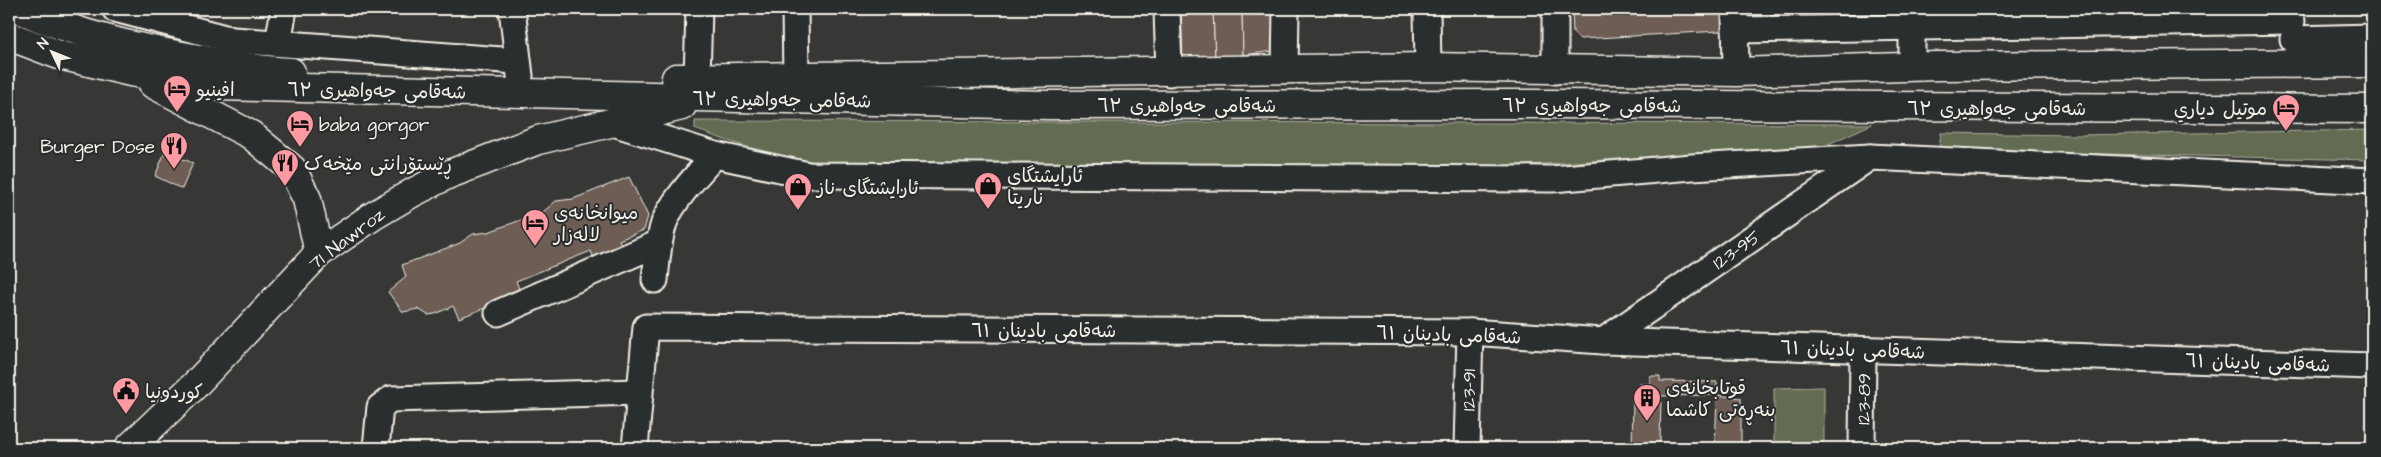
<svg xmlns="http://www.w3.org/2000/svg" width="2381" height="457" viewBox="0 0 2381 457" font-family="'Architects Daughter','Playpen Sans Arabic',sans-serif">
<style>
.green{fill:#646c52;stroke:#acae9d}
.building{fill:#6d5d54;stroke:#f4f1e8}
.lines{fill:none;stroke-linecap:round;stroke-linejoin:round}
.minor-casing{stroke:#f4f1e8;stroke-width:29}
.major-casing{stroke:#f4f1e8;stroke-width:31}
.minor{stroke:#2a2d2e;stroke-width:25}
.major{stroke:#2a2d2e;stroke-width:28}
.labels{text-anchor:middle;stroke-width:4;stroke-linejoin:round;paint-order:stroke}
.poi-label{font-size:19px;fill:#f4f1e8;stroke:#2a2d2e;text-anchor:start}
.street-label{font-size:19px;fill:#f4f1e8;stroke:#2a2d2e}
</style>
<rect width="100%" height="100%" fill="#373736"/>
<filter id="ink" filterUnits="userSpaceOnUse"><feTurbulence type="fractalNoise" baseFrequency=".02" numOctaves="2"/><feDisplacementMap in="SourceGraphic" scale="10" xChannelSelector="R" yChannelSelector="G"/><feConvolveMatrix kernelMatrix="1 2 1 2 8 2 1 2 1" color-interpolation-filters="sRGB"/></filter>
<g filter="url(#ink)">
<!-- green -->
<g class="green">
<path d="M 695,121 L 1872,124 L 1824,146 L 1528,165 L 1417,169 L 832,164 C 786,159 738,146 695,129 Z"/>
<polygon points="2372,130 2372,160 2017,152 1939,148 1941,133 2077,135"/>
<polygon points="1824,387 1824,448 1774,448 1774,388"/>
</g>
<!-- building -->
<g class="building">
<polygon points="1181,9 1213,9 1215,58 1183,61"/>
<polygon points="1213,9 1242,9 1243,55 1215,58"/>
<polygon points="1242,9 1273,9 1274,51 1243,55"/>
<polygon points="1572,9 1724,9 1725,25 1720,31 1580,39 1573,33"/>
<polygon points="1752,9 1896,9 1752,14"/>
<polygon points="1929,9 2054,9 1929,14"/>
<polygon points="165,152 193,163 182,189 155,176"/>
<polygon points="629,177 648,216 644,230 619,240 624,253 596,264 591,251 516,281 521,294 459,318 453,306 435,314 428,315 418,309 403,312 388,292 406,277 402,265 460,243 473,234 488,232 543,212 556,201 573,199"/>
<polygon points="1650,376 1660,376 1660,381 1717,382 1717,395 1661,396 1660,444 1695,443 1695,448 1632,448 1633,399 1640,400 1640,384 1650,384"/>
<polygon points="1717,395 1741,398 1741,448 1715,448"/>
</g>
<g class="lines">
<defs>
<g id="minor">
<polyline points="115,9 233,40 517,61"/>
<polyline points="512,9 520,76"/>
<polyline points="795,9 796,77"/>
<polyline points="1167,9 1169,73"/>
<polyline points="1427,9 1428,67"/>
<polyline points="1735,9 1736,72"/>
<polyline points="1912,9 1912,67"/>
<polyline points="1735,30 2292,21"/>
<polyline points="2293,39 2372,37"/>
<polyline points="278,43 284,9"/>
<polyline points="1285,70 1286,9"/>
<polyline points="1555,71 1555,9"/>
<polyline points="697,78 699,9"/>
<polyline points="613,123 715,155 808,175 1552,179 1692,167 1870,157 2372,181"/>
<path d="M 655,280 C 657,260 658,241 664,223 C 672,201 699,173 715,155"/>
<polyline points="498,313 659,243"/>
<polyline points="1603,341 1870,157"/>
<polyline points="376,448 380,407 391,399 639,392"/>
<polyline points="635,448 646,327 1470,332 1603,341 2372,366"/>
<polyline points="1467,448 1470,332"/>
<polyline points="1862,448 1863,350"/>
</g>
<g id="major">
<path d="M 19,9 C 80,36 145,50 211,61 C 238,66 264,71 291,72"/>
<polyline points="9,36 59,55 130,72 213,86 1048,105 1551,104 2372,109"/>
<polyline points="676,78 1428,67 1736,72 1938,66 2372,63"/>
<polyline points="153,84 251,135 292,169 307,199 319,253"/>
<polyline points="129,448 195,385 319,253 373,216 412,193 447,175 538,140 682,106"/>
</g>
</defs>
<!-- minor casing -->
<use href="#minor" class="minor-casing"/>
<!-- major casing -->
<use href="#major" class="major-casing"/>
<!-- minor -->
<use href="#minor" class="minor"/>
<!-- major -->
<use href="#major" class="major"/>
</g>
</g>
<!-- icons -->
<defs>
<symbol id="hotel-pin" viewBox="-11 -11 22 30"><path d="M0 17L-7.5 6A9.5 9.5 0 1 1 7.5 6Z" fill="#ff9aa2" stroke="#2a2d2e"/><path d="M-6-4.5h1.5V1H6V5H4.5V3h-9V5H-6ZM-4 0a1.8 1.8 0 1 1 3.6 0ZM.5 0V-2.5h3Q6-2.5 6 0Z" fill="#111"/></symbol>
<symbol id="restaurant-pin" viewBox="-11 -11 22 30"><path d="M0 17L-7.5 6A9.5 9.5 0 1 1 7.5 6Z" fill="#ff9aa2" stroke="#2a2d2e"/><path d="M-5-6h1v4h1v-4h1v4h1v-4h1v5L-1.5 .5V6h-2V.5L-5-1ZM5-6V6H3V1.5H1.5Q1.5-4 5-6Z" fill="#111"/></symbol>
<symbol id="shop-pin" viewBox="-11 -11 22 30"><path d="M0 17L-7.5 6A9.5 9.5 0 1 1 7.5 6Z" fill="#ff9aa2" stroke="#2a2d2e"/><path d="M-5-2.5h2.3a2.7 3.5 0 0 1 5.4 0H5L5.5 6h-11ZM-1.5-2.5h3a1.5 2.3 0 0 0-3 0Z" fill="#111"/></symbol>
<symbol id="civic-pin" viewBox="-11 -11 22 30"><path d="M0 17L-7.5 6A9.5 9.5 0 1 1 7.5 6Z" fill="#ff9aa2" stroke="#2a2d2e"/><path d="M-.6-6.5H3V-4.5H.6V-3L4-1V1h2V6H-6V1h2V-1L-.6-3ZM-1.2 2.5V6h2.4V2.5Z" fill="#111"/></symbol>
<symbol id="building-pin" viewBox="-11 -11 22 30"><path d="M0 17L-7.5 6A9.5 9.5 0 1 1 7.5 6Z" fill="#ff9aa2" stroke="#2a2d2e"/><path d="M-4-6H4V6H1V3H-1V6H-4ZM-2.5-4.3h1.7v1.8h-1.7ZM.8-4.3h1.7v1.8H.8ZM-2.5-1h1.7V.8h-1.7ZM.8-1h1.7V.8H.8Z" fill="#111"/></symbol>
</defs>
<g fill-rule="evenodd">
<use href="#hotel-pin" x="161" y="73" width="32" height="43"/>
<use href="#hotel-pin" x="2270" y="92" width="32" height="43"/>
<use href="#hotel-pin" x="284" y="108" width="32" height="43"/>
<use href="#restaurant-pin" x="158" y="130" width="32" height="43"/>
<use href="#restaurant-pin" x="269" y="147" width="32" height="43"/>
<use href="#shop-pin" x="972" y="170" width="32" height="43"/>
<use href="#shop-pin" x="782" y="171" width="32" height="43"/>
<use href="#hotel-pin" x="519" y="207" width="32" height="43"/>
<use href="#civic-pin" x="110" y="375" width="32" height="43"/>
<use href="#building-pin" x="1631" y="382" width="32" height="43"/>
</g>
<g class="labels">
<!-- poi labels -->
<g class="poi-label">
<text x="196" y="96">افينيو</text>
<text x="2267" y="115" text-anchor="end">موتيل دياري</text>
<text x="319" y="131">baba gorgor</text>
<text x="155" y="153" text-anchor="end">Burger Dose</text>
<text x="304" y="170">ڕێستۆرانتی مێخەک</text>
<text x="1007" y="182">ئارایشتگای<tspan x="1007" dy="22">ناریتا</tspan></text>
<text x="817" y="194">ئارایشتگای ناز</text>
<text x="554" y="219">میوانخانەی<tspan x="554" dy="22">لالەزار</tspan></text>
<text x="1666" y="394">قوتابخانەی<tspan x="1666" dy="22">بنەڕەتی کاشما</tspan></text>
<text x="145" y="398">كوردونيا</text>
</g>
<!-- street labels -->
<g class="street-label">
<text transform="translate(377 90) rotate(1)" y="7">شەقامی جەواهیری ٦٣</text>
<text transform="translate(782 99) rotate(1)" y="7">شەقامی جەواهیری ٦٣</text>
<text x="1187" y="112">شەقامی جەواهیری ٦٣</text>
<text x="1592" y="112">شەقامی جەواهیری ٦٣</text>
<text x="1997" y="115">شەقامی جەواهیری ٦٣</text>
<text transform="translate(346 238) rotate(-37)" y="7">71 Nawroz</text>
<text transform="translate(1736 249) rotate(-35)" y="7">123-95</text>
<text x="1044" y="337">شەقامی بادینان ٦١</text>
<text transform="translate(1449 334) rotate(2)" y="7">شەقامی بادینان ٦١</text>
<text transform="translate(1853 349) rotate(2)" y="7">شەقامی بادینان ٦١</text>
<text transform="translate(2258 362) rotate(2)" y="7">شەقامی بادینان ٦١</text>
<text transform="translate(1468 390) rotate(-89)" y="7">123-91</text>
<text transform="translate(1863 399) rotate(-89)" y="7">123-89</text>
</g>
</g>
<!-- margin -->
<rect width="2381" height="457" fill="none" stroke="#2a2d2e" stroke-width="30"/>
<rect x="15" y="15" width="2351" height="427" fill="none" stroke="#f4f1e8" stroke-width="2" filter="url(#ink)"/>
<!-- north arrow -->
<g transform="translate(52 52) rotate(313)" stroke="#2a2d2e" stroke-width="4" paint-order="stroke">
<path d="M0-4L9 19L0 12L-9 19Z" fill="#f4f1e8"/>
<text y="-8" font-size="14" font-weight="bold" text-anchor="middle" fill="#f4f1e8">N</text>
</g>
</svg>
